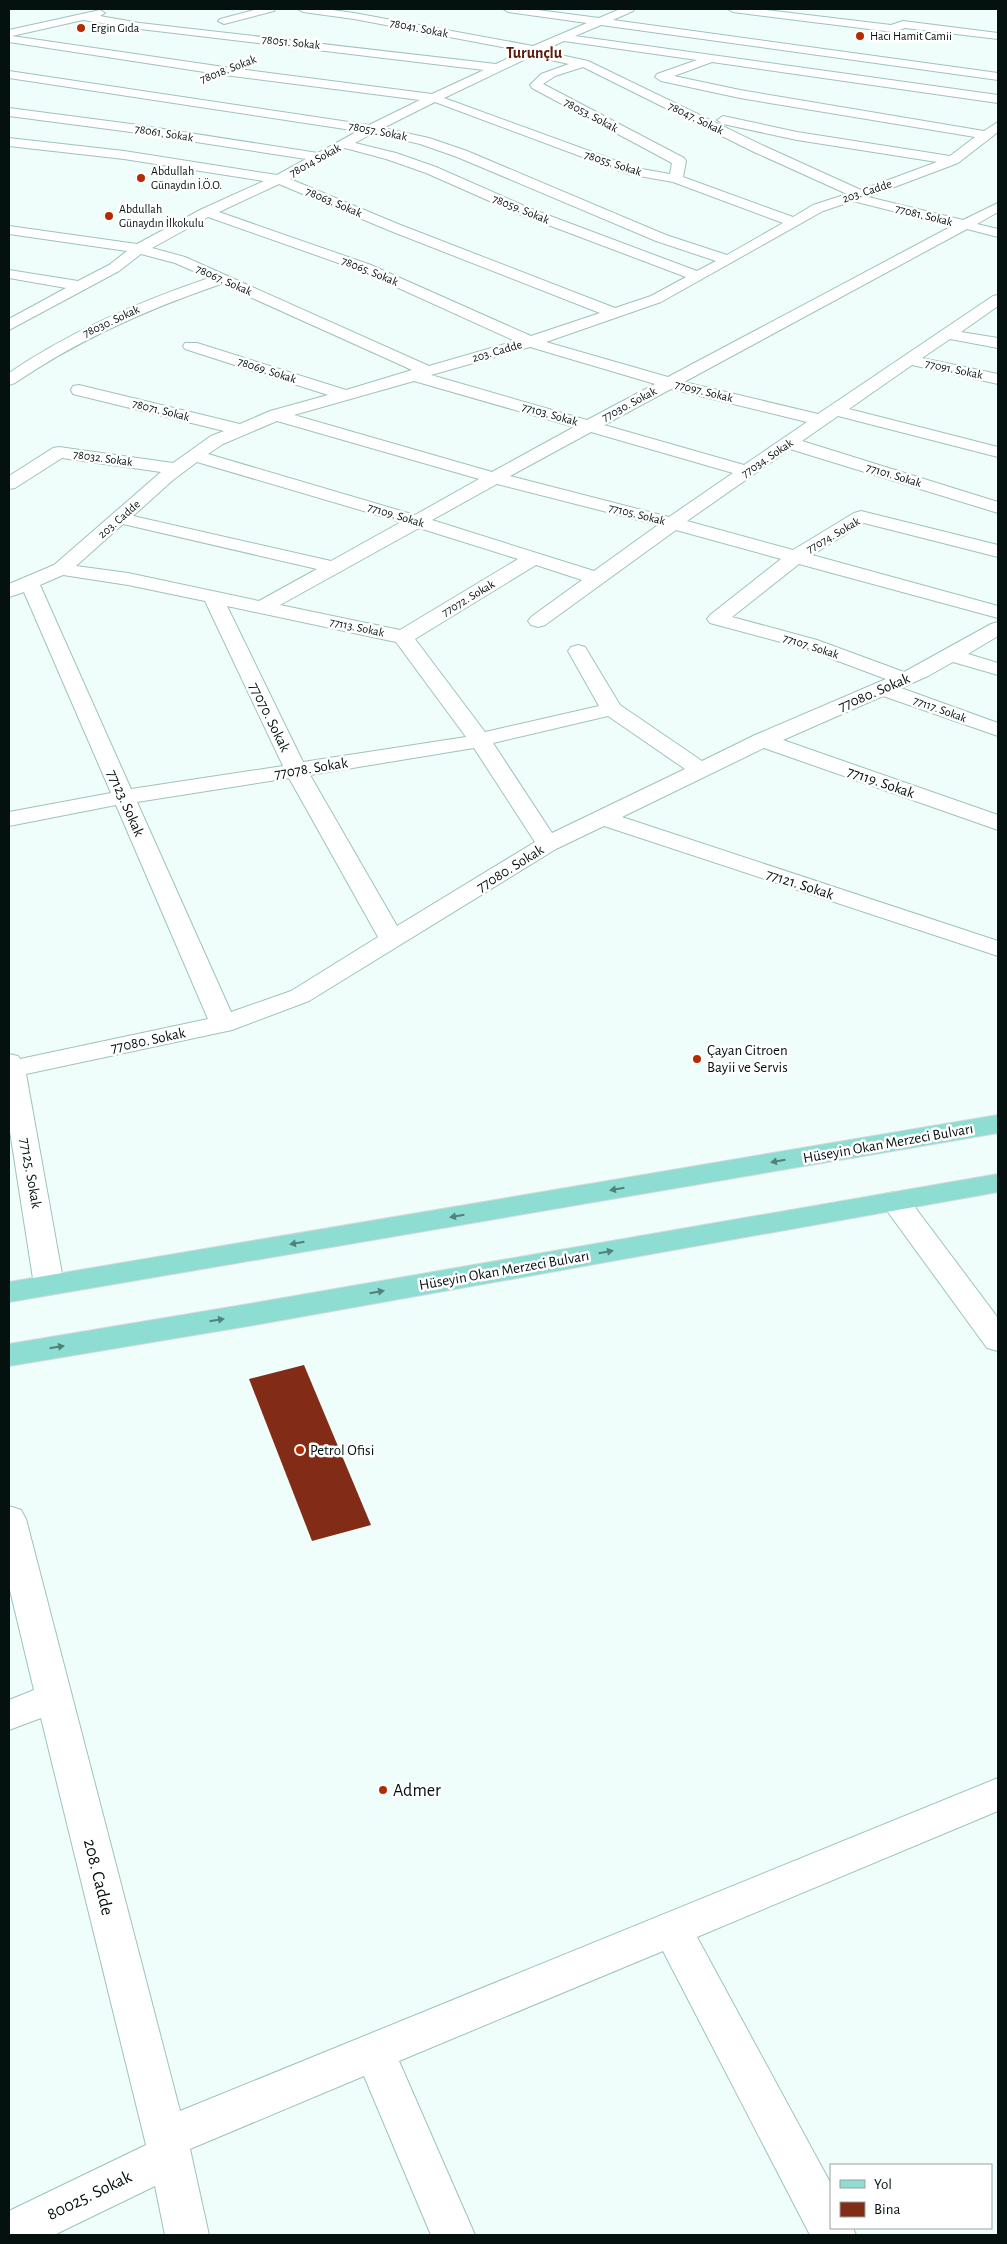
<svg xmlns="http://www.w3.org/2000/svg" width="1007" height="2244" viewBox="0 0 1007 2244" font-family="'Alegreya Sans',sans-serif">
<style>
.building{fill:#822c17}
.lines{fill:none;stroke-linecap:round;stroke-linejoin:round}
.minor-casing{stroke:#9ec3bb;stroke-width:2}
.major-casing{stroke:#d7d9d9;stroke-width:2}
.minor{fill:#fff;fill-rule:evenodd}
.major{fill:#8eddd3;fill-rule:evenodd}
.oneway{fill:#50817b}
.poi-dot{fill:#b52a00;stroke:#fff;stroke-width:2}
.labels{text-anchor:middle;stroke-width:5;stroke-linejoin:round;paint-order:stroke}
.far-poi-label{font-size:12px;fill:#04110f;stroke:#fff;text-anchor:start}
.far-street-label{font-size:12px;fill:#04110f;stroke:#fff}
.street-label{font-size:15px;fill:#04110f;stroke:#fff}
.poi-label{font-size:15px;fill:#04110f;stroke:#fff;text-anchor:start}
.far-district-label{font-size:16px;font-weight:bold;fill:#5e1c0c;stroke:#fff}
.near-poi-label{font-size:18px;fill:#04110f;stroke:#fff;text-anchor:start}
.near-street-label{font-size:18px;fill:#04110f;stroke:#fff}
</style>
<rect width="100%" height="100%" fill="#effefb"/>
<!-- building -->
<polygon class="building" points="304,1365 371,1525 312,1541 249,1379"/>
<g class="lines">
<defs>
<g id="minor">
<polygon points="258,9 275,9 274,11 224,24 218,21 220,19"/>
<path d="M 298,9 L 325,9 L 354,13 L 533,46 L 587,23 L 508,12 L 503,9 L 530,9 L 599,18 L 620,9 L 634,9 L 633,11 L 613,20 L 998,73 L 998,80 L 601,25 L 575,36 L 998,95 L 998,103 L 712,62 L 674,76 L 740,90 L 984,131 L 998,122 L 998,132 L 958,163 L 868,197 L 963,220 L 998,203 L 998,212 L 977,224 L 998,229 L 998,237 L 967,229 L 684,382 L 818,414 L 993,296 L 998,295 L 998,306 L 961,332 L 998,338 L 998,348 L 950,339 L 922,358 L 998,374 L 998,384 L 912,365 L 849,409 L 998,447 L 998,457 L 838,416 L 802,441 L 998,502 L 998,513 L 790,449 L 687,521 L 793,550 L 854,513 L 861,511 L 998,545 L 998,557 L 864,523 L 812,555 L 998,606 L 998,618 L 799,564 L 732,617 L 817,640 L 904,672 L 991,624 L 998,622 L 998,636 L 968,654 L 998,663 L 998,675 L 953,662 L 928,676 L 901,688 L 998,723 L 998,736 L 883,696 L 783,740 L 998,815 L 998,830 L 764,748 L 622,817 L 998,941 L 998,956 L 604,826 L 556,849 L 309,1001 L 232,1030 L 26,1074 L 64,1285 L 60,1292 L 49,1295 L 38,1292 L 34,1285 L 9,1125 L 9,1054 L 18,1056 L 20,1059 L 208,1019 L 116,805 L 9,826 L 9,812 L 111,793 L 24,592 L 9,597 L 9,584 L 54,565 L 161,472 L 62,458 L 15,488 L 9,489 L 9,476 L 53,448 L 59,447 L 173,463 L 211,436 L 224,431 L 73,394 L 71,390 L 73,386 L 79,385 L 240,424 L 270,411 L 328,395 L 185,349 L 183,346 L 185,343 L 197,343 L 346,390 L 412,370 L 221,284 C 148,309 79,339 15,383 L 9,385 L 9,373 C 71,331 138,302 209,278 L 175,263 L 141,254 L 119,271 L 9,330 L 9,319 L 66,288 L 9,278 L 9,270 L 78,281 L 109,265 L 127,251 L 9,234 L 9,226 L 137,244 L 202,209 L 264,181 L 124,159 L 9,146 L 9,138 L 124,151 L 277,175 L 306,159 L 131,132 L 9,116 L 9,108 L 131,124 L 318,153 L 358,131 L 9,78 L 9,71 L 369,125 L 420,100 L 224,75 L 9,42 L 9,30 L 100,10 L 105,13 L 100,16 L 140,23 L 496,64 L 523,51 L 354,19 L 303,12 ZM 83,20 L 140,29 L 484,70 L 432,94 L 224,67 L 12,36 ZM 564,41 L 697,60 L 657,74 L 655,77 L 661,81 L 740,98 L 975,137 L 950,156 L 797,132 L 723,116 L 717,120 L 723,124 L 797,140 L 937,162 L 861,190 L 764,146 L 588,61 L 542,51 ZM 532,56 L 569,64 L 541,74 L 530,85 L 532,88 L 672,163 L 670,174 L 636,168 L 444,98 ZM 583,67 L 754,152 L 847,194 L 813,205 L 793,217 L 683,177 L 686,161 L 684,158 L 543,84 L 555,76 ZM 435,102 L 628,174 L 673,182 L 783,223 L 727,255 L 666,235 L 467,151 L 429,138 L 383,128 ZM 373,133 L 420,144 L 457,157 L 656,241 L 716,261 L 697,271 L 529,208 L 436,167 L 396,153 L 355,143 ZM 345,148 L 386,159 L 426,173 L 519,214 L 686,277 L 651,296 L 615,308 L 398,224 L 290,179 ZM 279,184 L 388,230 L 600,313 L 531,336 L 371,265 L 219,212 ZM 853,201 L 952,226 L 668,377 L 546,342 L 661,302 L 823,211 ZM 208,217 L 361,271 L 515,341 L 429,366 L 185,257 L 152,248 ZM 530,347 L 655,384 L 587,420 L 431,375 ZM 414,381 L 574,427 L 492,472 L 294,415 ZM 671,389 L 807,422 L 744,465 L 604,425 ZM 277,421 L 479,479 L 415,515 L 208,454 L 223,444 ZM 591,432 L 733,473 L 669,517 L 510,476 ZM 197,462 L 401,522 L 331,561 L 133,516 L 173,480 ZM 497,484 L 658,525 L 594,571 L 432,520 ZM 123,524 L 317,569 L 259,601 L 128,573 L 76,566 ZM 419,528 L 518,559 L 400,630 L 280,605 ZM 676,530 L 781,559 L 710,615 L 707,619 L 710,623 L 803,648 L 886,679 L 755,735 L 702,761 L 620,705 L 585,647 L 578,645 L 571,647 L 568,651 L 599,706 L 485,732 L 415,639 L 536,565 L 582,580 L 531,617 L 528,621 L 531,625 L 538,627 L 545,625 ZM 63,575 L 128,585 L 205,601 L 283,766 L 131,789 L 40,585 ZM 227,606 L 396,642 L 466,737 L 303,762 ZM 608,716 L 685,769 L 552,833 L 493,743 ZM 474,748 L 535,842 L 397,926 L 310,775 ZM 289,778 L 378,937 L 291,991 L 231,1012 L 137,802 Z"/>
<polygon points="728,9 757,9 891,25 903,21 998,33 998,39 905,28 893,32 733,12"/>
<polygon points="895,1192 905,1194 998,1318 998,1351 987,1348 885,1208 881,1201 885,1194"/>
<polygon points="9,1506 21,1510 26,1519 180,2111 998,1778 998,1811 697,1937 831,2184 831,2228 853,2228 856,2235 810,2235 663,1951 399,2061 475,2235 431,2235 364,2076 190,2149 209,2235 165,2235 155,2186 54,2235 9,2235 9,2211 146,2145 41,1718 9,1730 9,1700 34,1690 9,1586"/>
</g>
<g id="major">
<polygon points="998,1115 998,1133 9,1302 9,1282"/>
<polygon points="998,1174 998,1192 260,1324 9,1366 9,1344 260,1302"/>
</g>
</defs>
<!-- minor casing -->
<use href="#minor" class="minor-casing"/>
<!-- major casing -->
<use href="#major" class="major-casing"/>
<!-- minor -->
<use href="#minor" class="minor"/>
<!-- major -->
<use href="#major" class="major"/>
</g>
<!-- one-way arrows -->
<defs><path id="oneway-solid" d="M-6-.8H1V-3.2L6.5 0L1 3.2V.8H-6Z" transform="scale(1.25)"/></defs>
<g class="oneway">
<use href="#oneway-solid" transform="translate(778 1161) rotate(170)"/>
<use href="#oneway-solid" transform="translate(617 1189) rotate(170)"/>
<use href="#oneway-solid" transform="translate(457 1216) rotate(170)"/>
<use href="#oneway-solid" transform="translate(297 1243) rotate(170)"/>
<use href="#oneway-solid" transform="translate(606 1252) rotate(-10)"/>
<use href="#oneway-solid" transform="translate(377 1292) rotate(-10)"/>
<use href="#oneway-solid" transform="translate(217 1320) rotate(-9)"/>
<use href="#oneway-solid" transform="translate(57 1347) rotate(-9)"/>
</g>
<!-- markers -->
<g class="poi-dot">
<circle cx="81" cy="28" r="5"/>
<circle cx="860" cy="36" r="5"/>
<circle cx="141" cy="178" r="5"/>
<circle cx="109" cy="216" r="5"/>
<circle cx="697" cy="1059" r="5"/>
<circle cx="300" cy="1450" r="5"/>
<circle cx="383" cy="1790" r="5"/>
</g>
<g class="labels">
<!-- far-poi labels -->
<g class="far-poi-label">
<text x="91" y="32">Ergin Gıda</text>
<text x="870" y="40">Hacı Hamit Camii</text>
<text x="151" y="175">Abdullah<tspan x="151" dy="14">Günaydın İ.Ö.O.</tspan></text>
<text x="119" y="213">Abdullah<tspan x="119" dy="14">Günaydın İlkokulu</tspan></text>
</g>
<!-- far-street labels -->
<g class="far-street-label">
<text transform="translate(419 28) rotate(11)" y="4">78041. Sokak</text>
<text transform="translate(291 42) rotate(6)" y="4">78051. Sokak</text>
<text transform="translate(228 69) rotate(-21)" y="4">78018. Sokak</text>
<text transform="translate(591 115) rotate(28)" y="4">78053. Sokak</text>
<text transform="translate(696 118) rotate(26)" y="4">78047. Sokak</text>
<text transform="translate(378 131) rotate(11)" y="4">78057. Sokak</text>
<text transform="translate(164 133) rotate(9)" y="4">78061. Sokak</text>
<text transform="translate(315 160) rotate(-29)" y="4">78014 Sokak</text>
<text transform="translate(613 163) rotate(18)" y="4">78055. Sokak</text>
<text transform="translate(867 191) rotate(-18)" y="4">203. Cadde</text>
<text transform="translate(334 202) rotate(23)" y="4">78063. Sokak</text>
<text transform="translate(521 209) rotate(22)" y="4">78059. Sokak</text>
<text transform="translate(924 215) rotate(14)" y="4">77081. Sokak</text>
<text transform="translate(370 271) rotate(22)" y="4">78065. Sokak</text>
<text transform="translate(224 280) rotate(24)" y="4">78067. Sokak</text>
<text transform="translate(111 321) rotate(-25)" y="4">78030. Sokak</text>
<text transform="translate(497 351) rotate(-16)" y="4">203. Cadde</text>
<text transform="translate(954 369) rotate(12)" y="4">77091. Sokak</text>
<text transform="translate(267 370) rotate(18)" y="4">78069. Sokak</text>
<text transform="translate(704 391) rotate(14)" y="4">77097. Sokak</text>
<text transform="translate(629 404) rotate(-28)" y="4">77030. Sokak</text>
<text transform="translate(161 410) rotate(14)" y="4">78071. Sokak</text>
<text transform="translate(550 414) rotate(16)" y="4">77103. Sokak</text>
<text transform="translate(103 458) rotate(8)" y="4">78032. Sokak</text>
<text transform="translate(767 458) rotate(-34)" y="4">77034. Sokak</text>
<text transform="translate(894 475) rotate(17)" y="4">77101. Sokak</text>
<text transform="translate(637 514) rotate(14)" y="4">77105. Sokak</text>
<text transform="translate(396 515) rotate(17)" y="4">77109. Sokak</text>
<text transform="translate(119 519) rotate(-41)" y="4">203. Cadde</text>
<text transform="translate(833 535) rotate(-30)" y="4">77074. Sokak</text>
<text transform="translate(468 598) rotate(-31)" y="4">77072. Sokak</text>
<text transform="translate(357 627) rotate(12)" y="4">77113. Sokak</text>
<text transform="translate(811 646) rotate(18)" y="4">77107. Sokak</text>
<text transform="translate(940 709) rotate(20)" y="4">77117. Sokak</text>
</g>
<!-- street labels -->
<g class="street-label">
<text transform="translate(874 692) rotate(-23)" y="5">77080. Sokak</text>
<text transform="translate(270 717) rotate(64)" y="5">77070. Sokak</text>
<text transform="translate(311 768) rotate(-9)" y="5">77078. Sokak</text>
<text transform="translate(881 782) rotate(19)" y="5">77119. Sokak</text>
<text transform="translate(126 803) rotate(66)" y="5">77123. Sokak</text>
<text transform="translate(510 868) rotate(-32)" y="5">77080. Sokak</text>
<text transform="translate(800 884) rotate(18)" y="5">77121. Sokak</text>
<text transform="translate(148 1040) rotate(-12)" y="5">77080. Sokak</text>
<text transform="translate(888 1143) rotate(-10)" y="5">Hüseyin Okan Merzeci Bulvarı</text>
<text transform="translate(31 1173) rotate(80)" y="5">77125. Sokak</text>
<text transform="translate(504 1270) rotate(-10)" y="5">Hüseyin Okan Merzeci Bulvarı</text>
</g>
<!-- poi labels -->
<g class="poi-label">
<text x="707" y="1055">Çayan Citroen<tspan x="707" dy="17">Bayii ve Servis</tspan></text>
<text x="310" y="1455">Petrol Ofisi</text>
</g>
<!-- far-district labels -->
<g class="far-district-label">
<text x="534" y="58">Turunçlu</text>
</g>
<!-- near-poi labels -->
<g class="near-poi-label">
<text x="393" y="1796">Admer</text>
</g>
<!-- near-street labels -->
<g class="near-street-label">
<text transform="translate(99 1877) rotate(76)" y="6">208. Cadde</text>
<text transform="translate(89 2195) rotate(-26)" y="6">80025. Sokak</text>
</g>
</g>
<!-- border -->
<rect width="1007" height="2244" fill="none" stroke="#04110f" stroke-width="20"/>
<!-- legend -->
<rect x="830" y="2164" width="162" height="65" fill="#ffffff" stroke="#9ba09f"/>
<rect x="840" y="2180" width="25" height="8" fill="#8eddd3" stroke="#9ba09f"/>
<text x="874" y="2189" font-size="15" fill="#04110f">Yol</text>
<rect x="840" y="2202" width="25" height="15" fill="#822c17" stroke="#9ba09f"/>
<text x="874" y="2214" font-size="15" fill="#04110f">Bina</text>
</svg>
